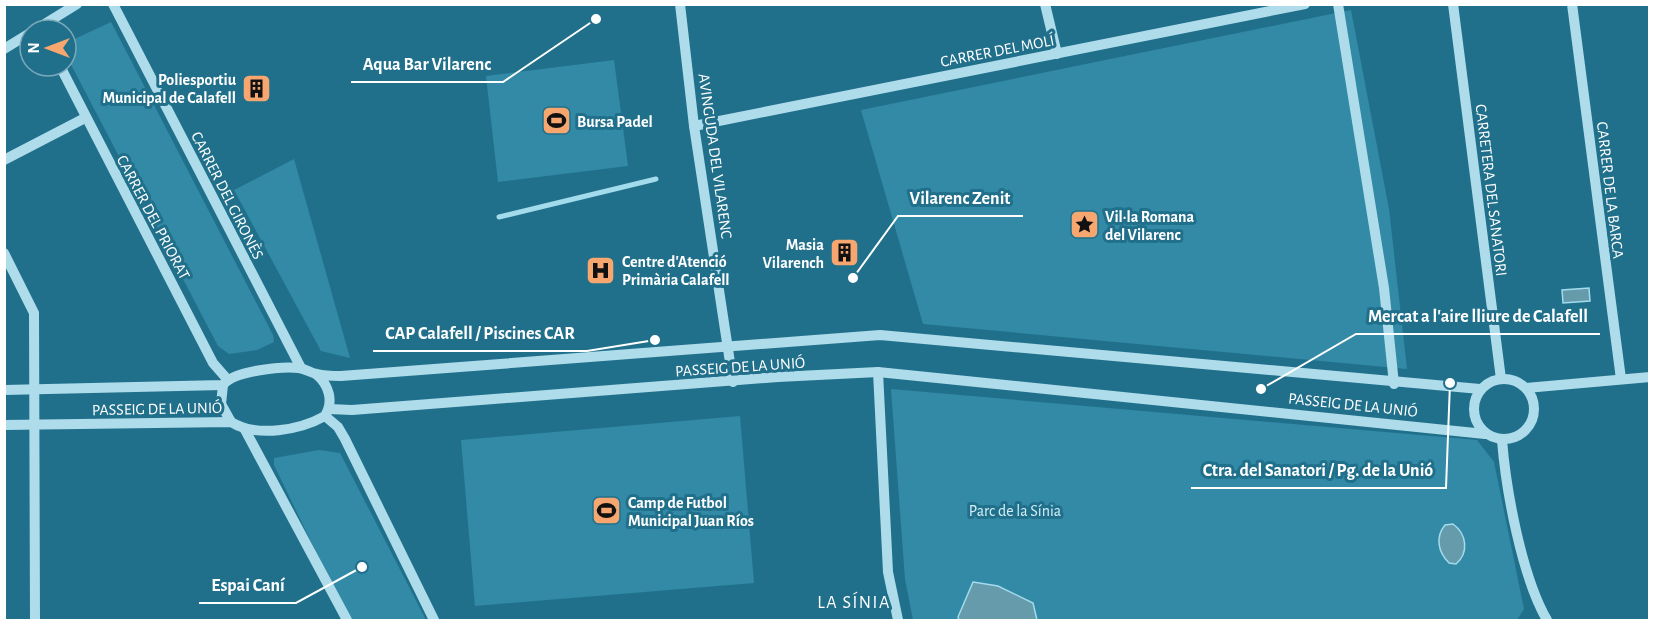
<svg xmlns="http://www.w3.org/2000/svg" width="1654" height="625" viewBox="0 0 1654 625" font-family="'Alegreya Sans',sans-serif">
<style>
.green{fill:#328aa6}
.water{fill:#669bac;stroke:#a2dbec;stroke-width:1.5}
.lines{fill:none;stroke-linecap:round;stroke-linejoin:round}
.stream{stroke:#a2dbec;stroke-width:5}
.minor{stroke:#aedceb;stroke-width:10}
.labels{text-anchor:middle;stroke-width:6;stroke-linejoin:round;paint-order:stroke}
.street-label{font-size:16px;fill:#fff;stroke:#21708b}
.poi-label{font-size:16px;font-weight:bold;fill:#fff;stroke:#21708b;text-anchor:start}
.park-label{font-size:16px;fill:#d3eff8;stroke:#21708b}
.neighbourhood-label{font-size:18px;letter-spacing:1.5px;fill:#fff;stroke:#21708b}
.leader{fill:none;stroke:#fff;stroke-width:2}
.callout-dot{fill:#fff;stroke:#21708b;stroke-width:2}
.callout-label{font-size:18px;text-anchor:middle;font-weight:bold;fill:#fff;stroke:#21708b;stroke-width:6;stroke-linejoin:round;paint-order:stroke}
</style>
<rect width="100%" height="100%" fill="#21708b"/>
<!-- green -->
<g class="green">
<polygon points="1351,10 1389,209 1407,369 923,324 861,110"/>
<polygon points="111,22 273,335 274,342 257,350 229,354 218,346 66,55 68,42"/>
<polygon points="614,60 628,166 498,182 486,76"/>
<polygon points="294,159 350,358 321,351 234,190"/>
<polygon points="891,389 1477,440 1494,462 1524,609 1517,620 913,620 905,579"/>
<polygon points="740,416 754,583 475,606 461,440"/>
<polygon points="319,450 340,453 426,620 349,620 274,465 274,458"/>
</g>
<!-- water -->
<g class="water">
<polygon points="1589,288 1590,301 1563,303 1562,290"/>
<path d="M 1453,524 C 1467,534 1469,553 1456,564 L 1449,563 C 1438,552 1435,537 1445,525 Z"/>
<polygon points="973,582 998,586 1033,603 1037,620 959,620 958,617"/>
</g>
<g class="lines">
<!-- stream -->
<polyline class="stream" points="499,217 656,179"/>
<!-- minor -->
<g class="minor">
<polyline points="113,4 301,368"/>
<polyline points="680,4 694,126 733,382"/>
<polyline points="1045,4 1057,54"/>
<polyline points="1338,4 1384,288 1394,384"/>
<polyline points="1453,4 1501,379"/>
<polyline points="1572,4 1621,379"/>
<polyline points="35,30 77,4"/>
<polyline points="4,49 30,33"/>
<polyline points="60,66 213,363 227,379"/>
<polyline points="694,126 1305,4"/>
<polyline points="4,160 85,118"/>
<polyline points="4,253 34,313 35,620"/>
<polyline points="878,372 888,572 898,620"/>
<circle cx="1504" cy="409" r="30"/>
<polyline points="223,385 221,404 231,422"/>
<polyline points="1526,388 1650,377"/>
<path d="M 4,390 L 223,385 C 233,371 282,366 299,368 C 306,369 311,373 317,374 C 324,376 333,376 341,376 L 880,335 L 1480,389"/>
<polyline points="329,409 352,410 778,377 878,372 1485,434"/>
<polyline points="325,416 338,427 345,439 434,620"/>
<path d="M 4,425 L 231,422 C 257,438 300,430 325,416 C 334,401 329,385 316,374"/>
<polyline points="244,428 347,620"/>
<path d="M 1502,440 C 1506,491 1522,577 1547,620"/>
</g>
</g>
<!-- icons -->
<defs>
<symbol id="building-square" viewBox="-11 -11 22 22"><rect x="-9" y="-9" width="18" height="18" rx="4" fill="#f7a670" stroke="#21708b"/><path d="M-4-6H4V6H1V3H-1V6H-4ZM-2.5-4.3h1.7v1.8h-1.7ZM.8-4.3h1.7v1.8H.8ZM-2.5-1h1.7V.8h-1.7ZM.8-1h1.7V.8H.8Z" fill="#111"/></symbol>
<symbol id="stadium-square" viewBox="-11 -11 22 22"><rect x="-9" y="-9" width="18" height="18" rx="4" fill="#f7a670" stroke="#21708b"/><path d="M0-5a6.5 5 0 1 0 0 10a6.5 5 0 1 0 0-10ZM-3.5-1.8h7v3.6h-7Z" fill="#111"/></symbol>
<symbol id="sight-square" viewBox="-11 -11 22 22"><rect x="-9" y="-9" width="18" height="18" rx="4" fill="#f7a670" stroke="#21708b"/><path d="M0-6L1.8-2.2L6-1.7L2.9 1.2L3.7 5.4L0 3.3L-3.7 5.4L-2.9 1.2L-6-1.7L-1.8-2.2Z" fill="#111"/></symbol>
<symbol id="hospital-square" viewBox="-11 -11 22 22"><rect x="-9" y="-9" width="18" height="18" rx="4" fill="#f7a670" stroke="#21708b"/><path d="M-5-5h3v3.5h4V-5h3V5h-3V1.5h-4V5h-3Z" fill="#111"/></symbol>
</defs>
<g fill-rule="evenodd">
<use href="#building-square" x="240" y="72" width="33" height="33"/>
<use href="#stadium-square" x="540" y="104" width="33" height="33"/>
<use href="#sight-square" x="1068" y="208" width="33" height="33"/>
<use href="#building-square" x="828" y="236" width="33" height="33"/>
<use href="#hospital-square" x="584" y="254" width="33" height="33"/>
<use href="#stadium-square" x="590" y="494" width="33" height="33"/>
</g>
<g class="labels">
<!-- street labels -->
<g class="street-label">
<text transform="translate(997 50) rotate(-11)" y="6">CARRER DEL MOLÍ</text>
<text transform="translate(716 156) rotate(82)" y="6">AVINGUDA DEL VILARENC</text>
<text transform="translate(1492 190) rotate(83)" y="6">CARRETERA DEL SANATORI</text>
<text transform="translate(1611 190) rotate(83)" y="6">CARRER DE LA BARCA</text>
<text transform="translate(228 195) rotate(63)" y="6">CARRER DEL GIRONÈS</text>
<text transform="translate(154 217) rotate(62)" y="6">CARRER DEL PRIORAT</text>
<text transform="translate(740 366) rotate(-4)" y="6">PASSEIG DE LA UNIÓ</text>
<text transform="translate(1353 404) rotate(6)" y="6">PASSEIG DE LA UNIÓ</text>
<text transform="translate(157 408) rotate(-1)" y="6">PASSEIG DE LA UNIÓ</text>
</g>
<!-- poi labels -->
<g class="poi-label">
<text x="236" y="85" text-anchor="end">Poliesportiu<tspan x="236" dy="18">Municipal de Calafell</tspan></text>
<text x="577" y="127">Bursa Padel</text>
<text x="1105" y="222">Vil·la Romana<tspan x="1105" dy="18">del Vilarenc</tspan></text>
<text x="824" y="250" text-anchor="end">Masia<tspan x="824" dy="18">Vilarench</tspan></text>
<text x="622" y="267">Centre d'Atenció<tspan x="622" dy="18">Primària Calafell</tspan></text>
<text x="628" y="508">Camp de Futbol<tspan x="628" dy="18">Municipal Juan Ríos</tspan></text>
</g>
<!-- park labels -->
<g class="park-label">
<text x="1015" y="516">Parc de la Sínia</text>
</g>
<!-- neighbourhood labels -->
<g class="neighbourhood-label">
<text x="854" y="608">LA SÍNIA</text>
</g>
</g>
<!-- callouts -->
<path class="leader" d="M596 19L503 82H351M853 278L898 216H1023M1261 389L1356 334H1600M655 340L587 351H373M1450 383L1446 488H1191M362 567L296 603H199"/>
<g class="callout-dot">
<circle cx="596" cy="19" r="6"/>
<circle cx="853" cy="278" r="6"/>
<circle cx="1261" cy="389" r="6"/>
<circle cx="655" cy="340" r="6"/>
<circle cx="1450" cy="383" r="6"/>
<circle cx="362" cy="567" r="6"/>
</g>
<g class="callout-label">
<text x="427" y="70">Aqua Bar Vilarenc</text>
<text x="960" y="204">Vilarenc Zenit</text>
<text x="1478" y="322">Mercat a l'aire lliure de Calafell</text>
<text x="480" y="339">CAP Calafell / Piscines CAR</text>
<text x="1318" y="476">Ctra. del Sanatori / Pg. de la Unió</text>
<text x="248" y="591">Espai Caní</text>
</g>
<!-- border -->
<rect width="1654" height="625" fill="none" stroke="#ffffff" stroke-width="12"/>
<!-- north arrow -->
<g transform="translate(48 48) rotate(270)"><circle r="28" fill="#21708b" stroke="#7aa9b9" stroke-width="1.5"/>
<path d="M0-4.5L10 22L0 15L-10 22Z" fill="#f7a670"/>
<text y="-9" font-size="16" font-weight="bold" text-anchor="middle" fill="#ffffff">N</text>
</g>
</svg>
